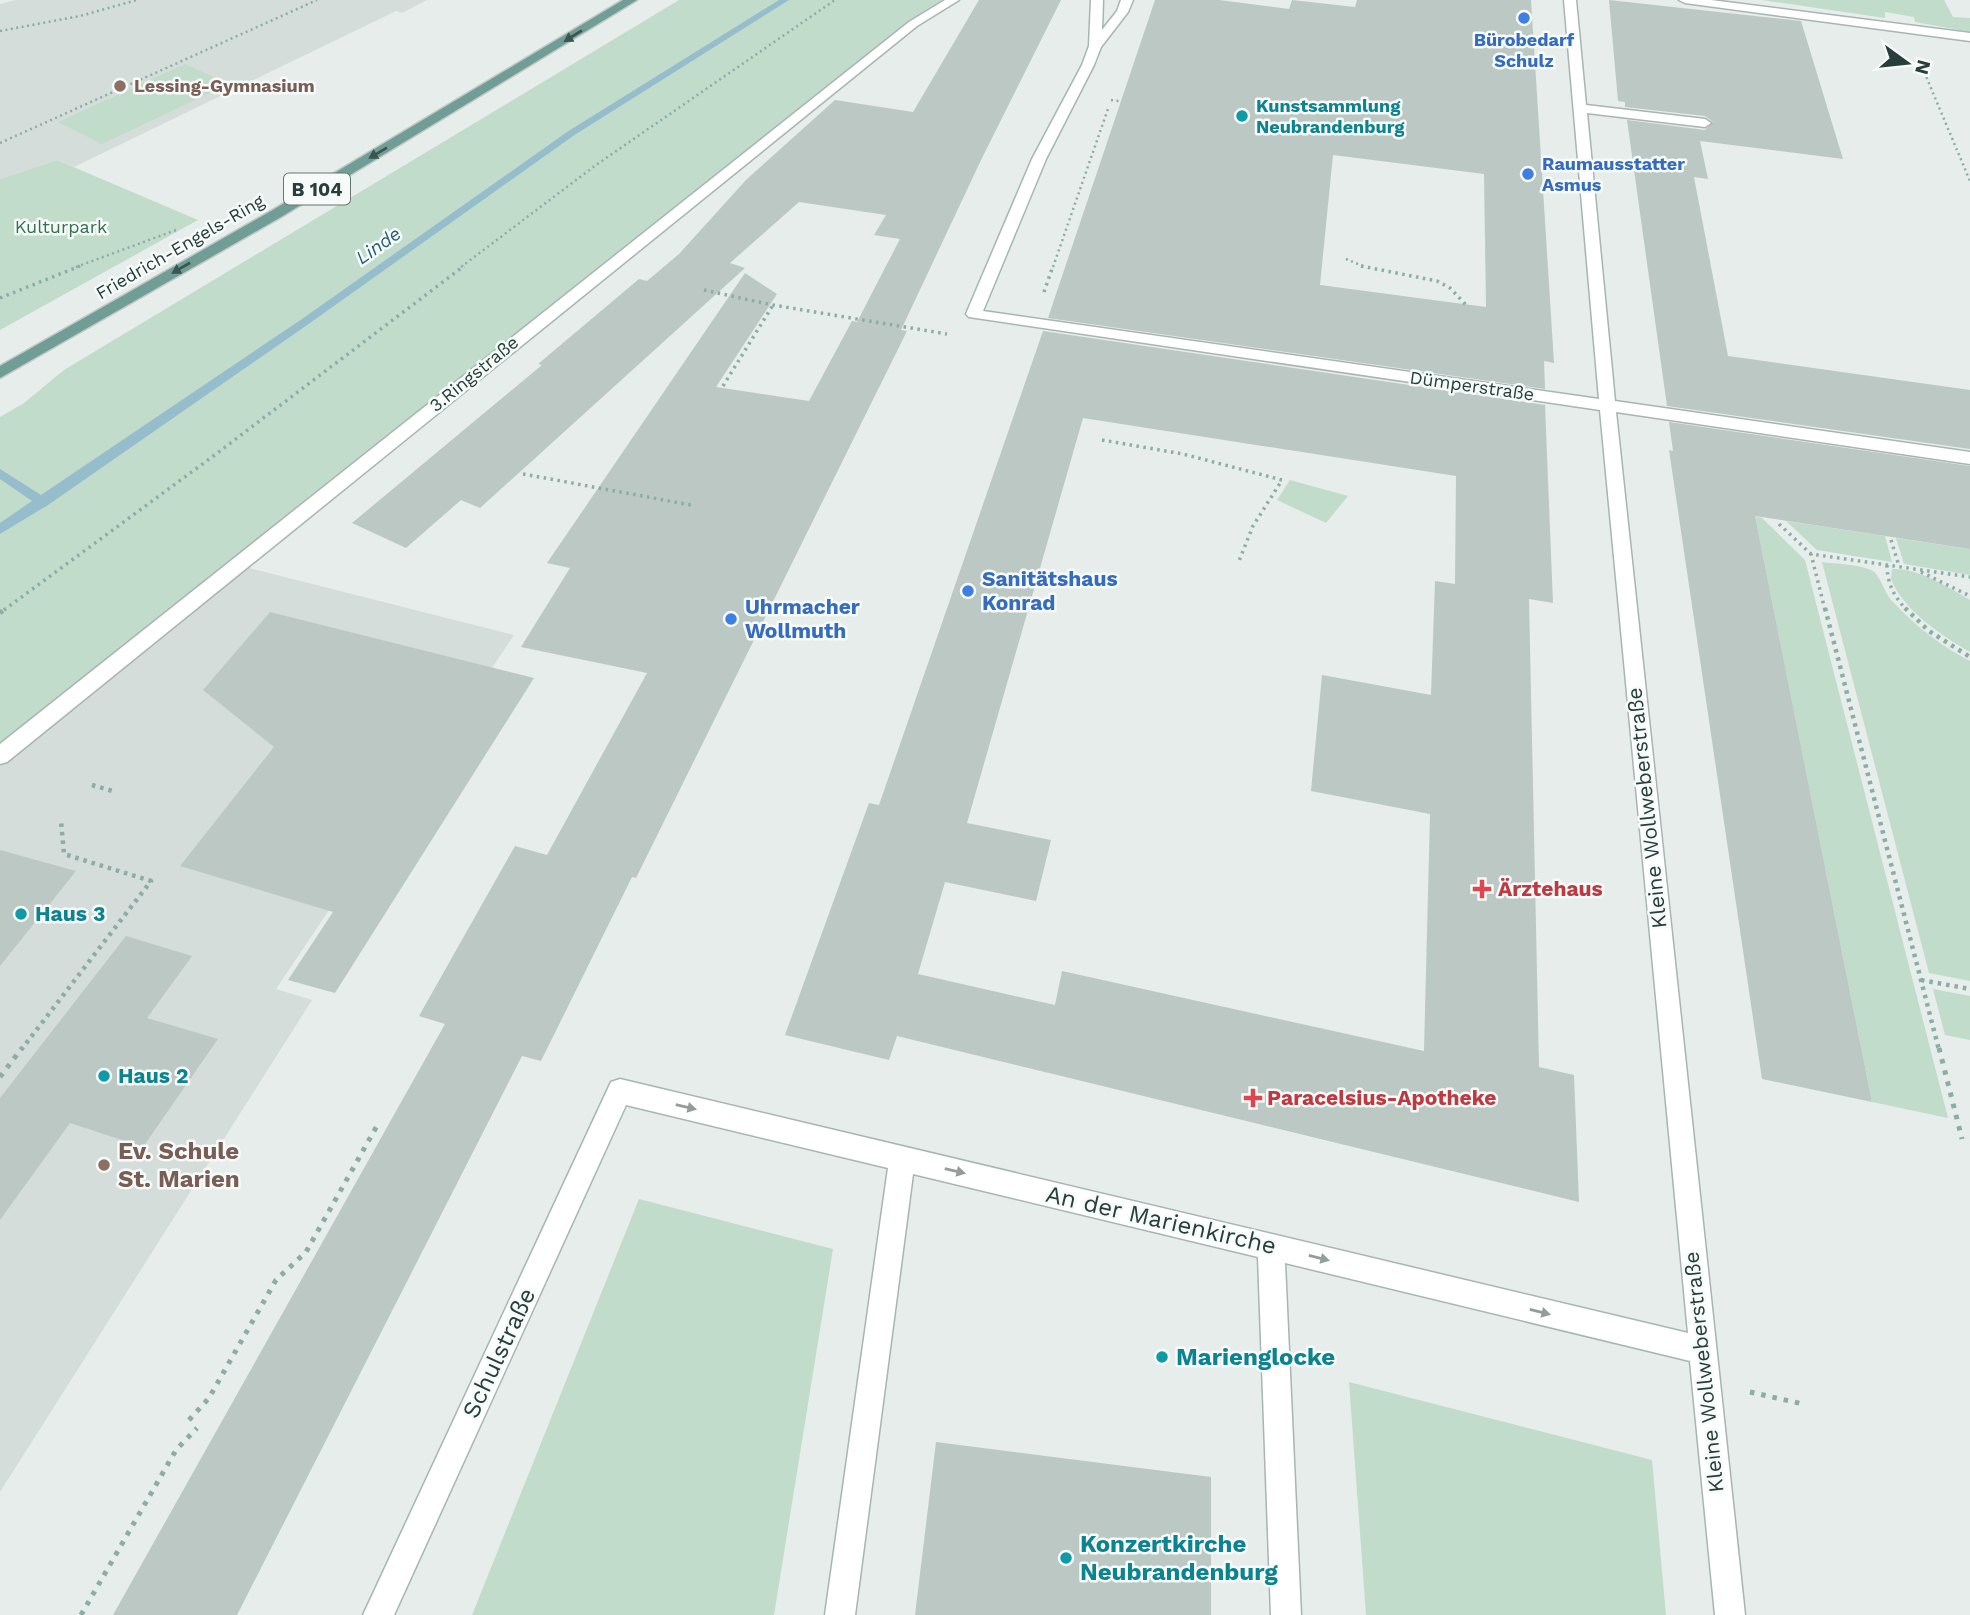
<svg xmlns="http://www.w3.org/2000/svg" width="1970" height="1615" viewBox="0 0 1970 1615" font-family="'Work Sans',sans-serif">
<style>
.built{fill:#d4ddda}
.green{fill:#c2dccc}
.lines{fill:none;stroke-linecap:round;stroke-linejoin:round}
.stream{fill:#95bdcb;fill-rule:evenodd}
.building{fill:#bcc8c4;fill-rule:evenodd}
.minor-casing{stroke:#a9b5b2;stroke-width:3}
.major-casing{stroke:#c3c9c8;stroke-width:3}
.path-far3{stroke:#8aada6;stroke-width:2.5;stroke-dasharray:2 3.5;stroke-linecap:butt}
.path-far2{stroke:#8aada6;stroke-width:3.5;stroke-dasharray:2.5 4.5;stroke-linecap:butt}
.path-far1{stroke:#8aada6;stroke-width:4.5;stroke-dasharray:3.5 5;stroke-linecap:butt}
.path{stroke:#8aada6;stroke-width:5;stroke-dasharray:4.5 7;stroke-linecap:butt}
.minor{fill:#fff;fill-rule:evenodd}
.major{fill:#709e97;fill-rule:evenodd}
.oneway{fill:#395651}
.oneway2{fill:#939e9c}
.shop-dot{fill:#3f7fe0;stroke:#f6faf9;stroke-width:2.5}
.education-dot{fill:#8d6e63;stroke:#f6faf9;stroke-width:2.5}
.culture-dot{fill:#0f9aa8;stroke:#f6faf9;stroke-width:2.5}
.health-dot{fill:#e0444e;stroke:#f6faf9;stroke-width:2.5}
.labels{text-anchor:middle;stroke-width:5;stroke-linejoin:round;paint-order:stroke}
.far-shop-label{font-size:18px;font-weight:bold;fill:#366cbe;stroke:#f6faf9}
.far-education-label{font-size:18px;font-weight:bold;fill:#785e54;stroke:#f6faf9;text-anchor:start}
.far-culture-label{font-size:18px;font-weight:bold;fill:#0d838f;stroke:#f6faf9;text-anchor:start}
.far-park-label{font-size:18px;fill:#357053;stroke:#f6faf9}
.far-street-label{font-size:18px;fill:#273e3a;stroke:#f6faf9}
.shield{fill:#f6faf9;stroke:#657673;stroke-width:2}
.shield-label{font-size:19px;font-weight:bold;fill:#273e3a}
.far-water-label{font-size:19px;font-style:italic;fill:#275e73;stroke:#f6faf9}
.shop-label{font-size:21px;font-weight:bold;fill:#366cbe;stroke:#f6faf9;text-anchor:start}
.street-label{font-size:21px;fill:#273e3a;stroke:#f6faf9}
.health-label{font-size:21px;font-weight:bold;fill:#be3a42;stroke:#f6faf9;text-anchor:start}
.culture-label{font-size:21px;font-weight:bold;fill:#0d838f;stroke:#f6faf9;text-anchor:start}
.near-education-label{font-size:24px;font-weight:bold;fill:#785e54;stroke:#f6faf9;text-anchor:start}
.near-street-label{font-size:24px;fill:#273e3a;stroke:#f6faf9}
.near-culture-label{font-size:24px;font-weight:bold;fill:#0d838f;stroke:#f6faf9;text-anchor:start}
</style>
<rect width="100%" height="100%" fill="#e6edeb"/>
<!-- built -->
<g class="built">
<polygon points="16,0 427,0 402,13 396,11 74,167 57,160 0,179 0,4"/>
<polygon points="245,567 514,635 276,989 312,1000 0,1492 0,766"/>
</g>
<!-- green -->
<g class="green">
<polygon points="679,0 942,0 907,22 0,744 0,417 24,403 64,370"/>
<polygon points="1762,0 1944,0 1953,17 1970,18 1970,32 1915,22 1914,17 1885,12 1885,18"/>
<polygon points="185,64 229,84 102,144 58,122"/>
<polygon points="57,160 198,220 0,330 0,179"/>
<polygon points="1290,480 1348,496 1326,523 1277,500"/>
<polygon points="1755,516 1762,518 1805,560 1948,1118 1872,1102"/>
<polygon points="1786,521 1885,536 1892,562 1817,550"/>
<polygon points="1896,538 1970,549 1970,575 1904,564"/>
<path d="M 1822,562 C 1836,564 1857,564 1871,570 C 1880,574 1884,592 1892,601 C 1913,624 1942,647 1970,661 L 1970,981 L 1929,973 Z"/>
<path d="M 1892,569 C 1919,568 1948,587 1970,600 L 1970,652 C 1941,635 1904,611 1891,579 Z"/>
<polygon points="1933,989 1970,996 1970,1040 1945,1035"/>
<polygon points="639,1199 833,1249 774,1615 472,1615"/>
<polygon points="1349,1382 1652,1460 1666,1615 1366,1615"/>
</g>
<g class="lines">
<!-- stream -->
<polygon class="stream" points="779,0 789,0 573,136 310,323 48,505 0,534 0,523 32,501 0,479 0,469 41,495 302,319 567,132"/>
</g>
<!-- building -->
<g class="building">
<polygon points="979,0 1061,0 982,158 901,330 907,331 636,878 632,877 541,1061 522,1056 237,1615 113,1615 445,1024 419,1016 515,846 547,855 647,673 521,647 570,568 547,563 745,273 777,294 716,387 809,401 852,321 857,322 900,239 874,235 886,215 799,202 730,263 745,268 480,508 461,500 406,548 352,523 542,365 538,364 639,279 647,281 679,254 746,180 835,100 913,112"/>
<path d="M 1155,0 L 1219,0 L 1289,9 L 1292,0 L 1355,7 L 1357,0 L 1531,0 L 1554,363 L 1544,361 L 1545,389 L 1048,318 ZM 1333,155 L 1484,174 L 1486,307 L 1320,285 Z"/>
<polygon points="1609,0 1801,21 1843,159 1700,141 1708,179 1694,177 1728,356 1970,390 1970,449 1667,406 1627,120 1705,130 1713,122 1705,116 1625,107 1625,102 1618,101"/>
<path d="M 1043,331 L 1545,405 L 1553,603 L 1529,599 L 1539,1067 L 1574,1075 L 1579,1202 L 897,1036 L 889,1060 L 785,1035 L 869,803 L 879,805 ZM 1083,418 L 1456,476 L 1455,584 L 1435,581 L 1431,695 L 1322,675 L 1311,791 L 1430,814 L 1424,1051 L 1062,971 L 1055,1005 L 918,974 L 945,882 L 1036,901 L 1051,840 L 967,823 Z"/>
<polygon points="1669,422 1970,466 1970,549 1755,516 1872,1102 1762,1079 1669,450 1673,451"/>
<polygon points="270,612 534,678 335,993 288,980 333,912 180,866 274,747 203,690"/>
<polygon points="0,850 76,871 0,966"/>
<polygon points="126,936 192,956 147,1018 218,1039 143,1147 70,1123 0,1220 0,1098"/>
<polygon points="936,1442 1211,1477 1211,1615 915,1615"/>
</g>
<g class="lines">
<defs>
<g id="minor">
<polygon points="945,0 959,0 917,26 7,762 0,764 0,744 909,22"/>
<polygon points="1091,0 1103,0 1102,30 1117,11 1121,0 1133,0 1128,12 1101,47 1094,65 1046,159 983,311 1599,399 1564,0 1576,0 1586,105 1705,119 1711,123 1705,127 1587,113 1615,401 1970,452 1970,464 1616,412 1745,1615 1715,1615 1690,1361 1285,1263 1301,1615 1271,1615 1258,1257 913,1174 855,1615 825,1615 888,1168 626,1105 394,1615 363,1615 611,1082 620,1079 1688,1333 1600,410 969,317 966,314 1032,159 1082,65 1089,46"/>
<polygon points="1679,0 1711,0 1970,33 1970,41 1685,3"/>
</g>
<polygon id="major" points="623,0 637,0 281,217 0,378 0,366 271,211"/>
</defs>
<!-- minor casing -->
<use href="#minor" class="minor-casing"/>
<!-- major casing -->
<use href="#major" class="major-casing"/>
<!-- path-far3 -->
<g class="path-far3">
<polyline points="0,31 80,16 137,0"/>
<polyline points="1920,62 1970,181"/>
<polyline points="1111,100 1119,101"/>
<polyline points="0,143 317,0"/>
<polyline points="1346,259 1365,267"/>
<polyline points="76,267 176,230"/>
<polyline points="461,267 596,165 835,0"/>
<polyline points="1053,267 1109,106"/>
</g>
<!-- path-far2 -->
<g class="path-far2">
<polyline points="1361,266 1437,281 1450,288 1467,306"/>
<polyline points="704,290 773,305 947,334"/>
<polyline points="1044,292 1053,266"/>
<polyline points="0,298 80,266"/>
<polyline points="723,386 773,305"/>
<polyline points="1102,440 1183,454 1282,480 1253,526 1239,561"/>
<polyline points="523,474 691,505"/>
<polyline points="1779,524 1811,554"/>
<polyline points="1891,540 1899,566"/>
<path d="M 1887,565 C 1887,583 1894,597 1907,610"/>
<polyline points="1921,572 1970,596"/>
<polyline points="4,610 212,457 464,266"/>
<polyline points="1825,610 1811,554 1970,577"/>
</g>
<!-- path-far1 -->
<g class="path-far1">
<polyline points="1825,608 1939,1050"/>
<polyline points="1905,608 1929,631 1970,657"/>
<polyline points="0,613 6,608"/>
<polyline points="92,785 116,792"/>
<polyline points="1921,980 1970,989"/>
<polyline points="21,1050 151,881 64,854 61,821"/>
</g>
<!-- path -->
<g class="path">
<polyline points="1939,1048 1962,1139"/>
<polyline points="0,1077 22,1048"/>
<polyline points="1750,1392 1803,1404"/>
<polyline points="189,1420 209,1398 276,1280 306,1252 378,1124"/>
<polyline points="81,1615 176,1450 197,1428"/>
</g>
<!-- minor -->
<use href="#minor" class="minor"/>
<!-- major -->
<use href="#major" class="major"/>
</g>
<!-- one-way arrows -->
<defs><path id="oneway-solid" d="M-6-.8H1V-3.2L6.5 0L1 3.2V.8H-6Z" transform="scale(1.75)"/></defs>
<g class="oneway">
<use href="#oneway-solid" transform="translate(573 36) rotate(148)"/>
<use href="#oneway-solid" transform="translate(378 153) rotate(149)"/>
<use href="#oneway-solid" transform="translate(181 268) rotate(150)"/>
</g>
<g class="oneway2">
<use href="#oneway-solid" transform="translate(686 1107) rotate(13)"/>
<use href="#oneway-solid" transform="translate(955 1171) rotate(13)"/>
<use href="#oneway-solid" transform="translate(1319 1258) rotate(14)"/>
<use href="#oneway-solid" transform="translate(1540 1312) rotate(14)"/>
</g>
<!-- markers -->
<g class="shop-dot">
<circle cx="1524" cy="18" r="7"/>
<circle cx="1528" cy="174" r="7"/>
<circle cx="968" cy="591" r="7"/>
<circle cx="731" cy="619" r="7"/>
</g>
<g class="education-dot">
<circle cx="120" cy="86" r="7"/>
<circle cx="104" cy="1165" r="7"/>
</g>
<g class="culture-dot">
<circle cx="1242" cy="116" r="7"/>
<circle cx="21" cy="914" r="7"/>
<circle cx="104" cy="1076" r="7"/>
<circle cx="1162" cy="1357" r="7"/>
<circle cx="1066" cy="1558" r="7"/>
</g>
<g class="health-dot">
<path d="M1478.5 878.5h7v7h7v7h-7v7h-7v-7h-7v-7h7z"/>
<path d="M1249.5 1087.5h7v7h7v7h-7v7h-7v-7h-7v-7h7z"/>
</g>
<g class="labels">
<!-- far-shop labels -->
<g class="far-shop-label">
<text x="1524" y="46">Bürobedarf<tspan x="1524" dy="21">Schulz</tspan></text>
<text x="1542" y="170" text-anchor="start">Raumausstatter<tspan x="1542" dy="21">Asmus</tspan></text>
</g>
<!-- far-education labels -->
<g class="far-education-label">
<text x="134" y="92">Lessing-Gymnasium</text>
</g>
<!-- far-culture labels -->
<g class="far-culture-label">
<text x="1256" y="112">Kunstsammlung<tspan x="1256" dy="21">Neubrandenburg</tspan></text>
</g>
<!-- far-park labels -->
<g class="far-park-label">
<text x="61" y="233">Kulturpark</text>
</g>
<!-- far-street labels -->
<g class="far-street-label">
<text transform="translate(180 247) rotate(-30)" y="6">Friedrich-Engels-Ring</text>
<text transform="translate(474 374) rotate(-39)" y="6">3.Ringstraße</text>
<text transform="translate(1472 386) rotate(8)" y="6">Dümperstraße</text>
</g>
<!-- shield labels -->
<rect class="shield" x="284" y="173.5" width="66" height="31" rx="5"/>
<g class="shield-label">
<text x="317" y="196">B 104</text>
</g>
<!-- far-water labels -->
<g class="far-water-label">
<text transform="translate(378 245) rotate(-35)" y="7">Linde</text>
</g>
<!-- shop labels -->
<g class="shop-label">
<text x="982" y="586">Sanitätshaus<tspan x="982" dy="24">Konrad</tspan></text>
<text x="745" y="614">Uhrmacher<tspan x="745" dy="24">Wollmuth</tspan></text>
</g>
<!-- street labels -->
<g class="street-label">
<text transform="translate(1647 808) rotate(-96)" y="7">Kleine Wollweberstraße</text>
<text transform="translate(1704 1372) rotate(-96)" y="7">Kleine Wollweberstraße</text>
</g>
<!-- health labels -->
<g class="health-label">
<text x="1498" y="896">Ärztehaus</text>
<text x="1267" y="1105">Paracelsius-Apotheke</text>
</g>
<!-- culture labels -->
<g class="culture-label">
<text x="35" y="921">Haus 3</text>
<text x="118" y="1083">Haus 2</text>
</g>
<!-- near-education labels -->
<g class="near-education-label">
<text x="118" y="1159">Ev. Schule<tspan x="118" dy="28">St. Marien</tspan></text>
</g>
<!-- near-street labels -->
<g class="near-street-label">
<text transform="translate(1161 1220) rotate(13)" y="8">An der Marienkirche</text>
<text transform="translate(499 1353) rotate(-65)" y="8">Schulstraße</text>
</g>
<!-- near-culture labels -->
<g class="near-culture-label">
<text x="1176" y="1365">Marienglocke</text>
<text x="1080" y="1552">Konzertkirche<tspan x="1080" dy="28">Neubrandenburg</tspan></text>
</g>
</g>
<!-- north arrow -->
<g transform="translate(1907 63) rotate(105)" stroke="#f6faf9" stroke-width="5" paint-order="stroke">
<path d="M0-5L12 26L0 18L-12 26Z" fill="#273e3a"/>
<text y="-10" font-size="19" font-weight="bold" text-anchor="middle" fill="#273e3a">N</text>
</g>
</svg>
